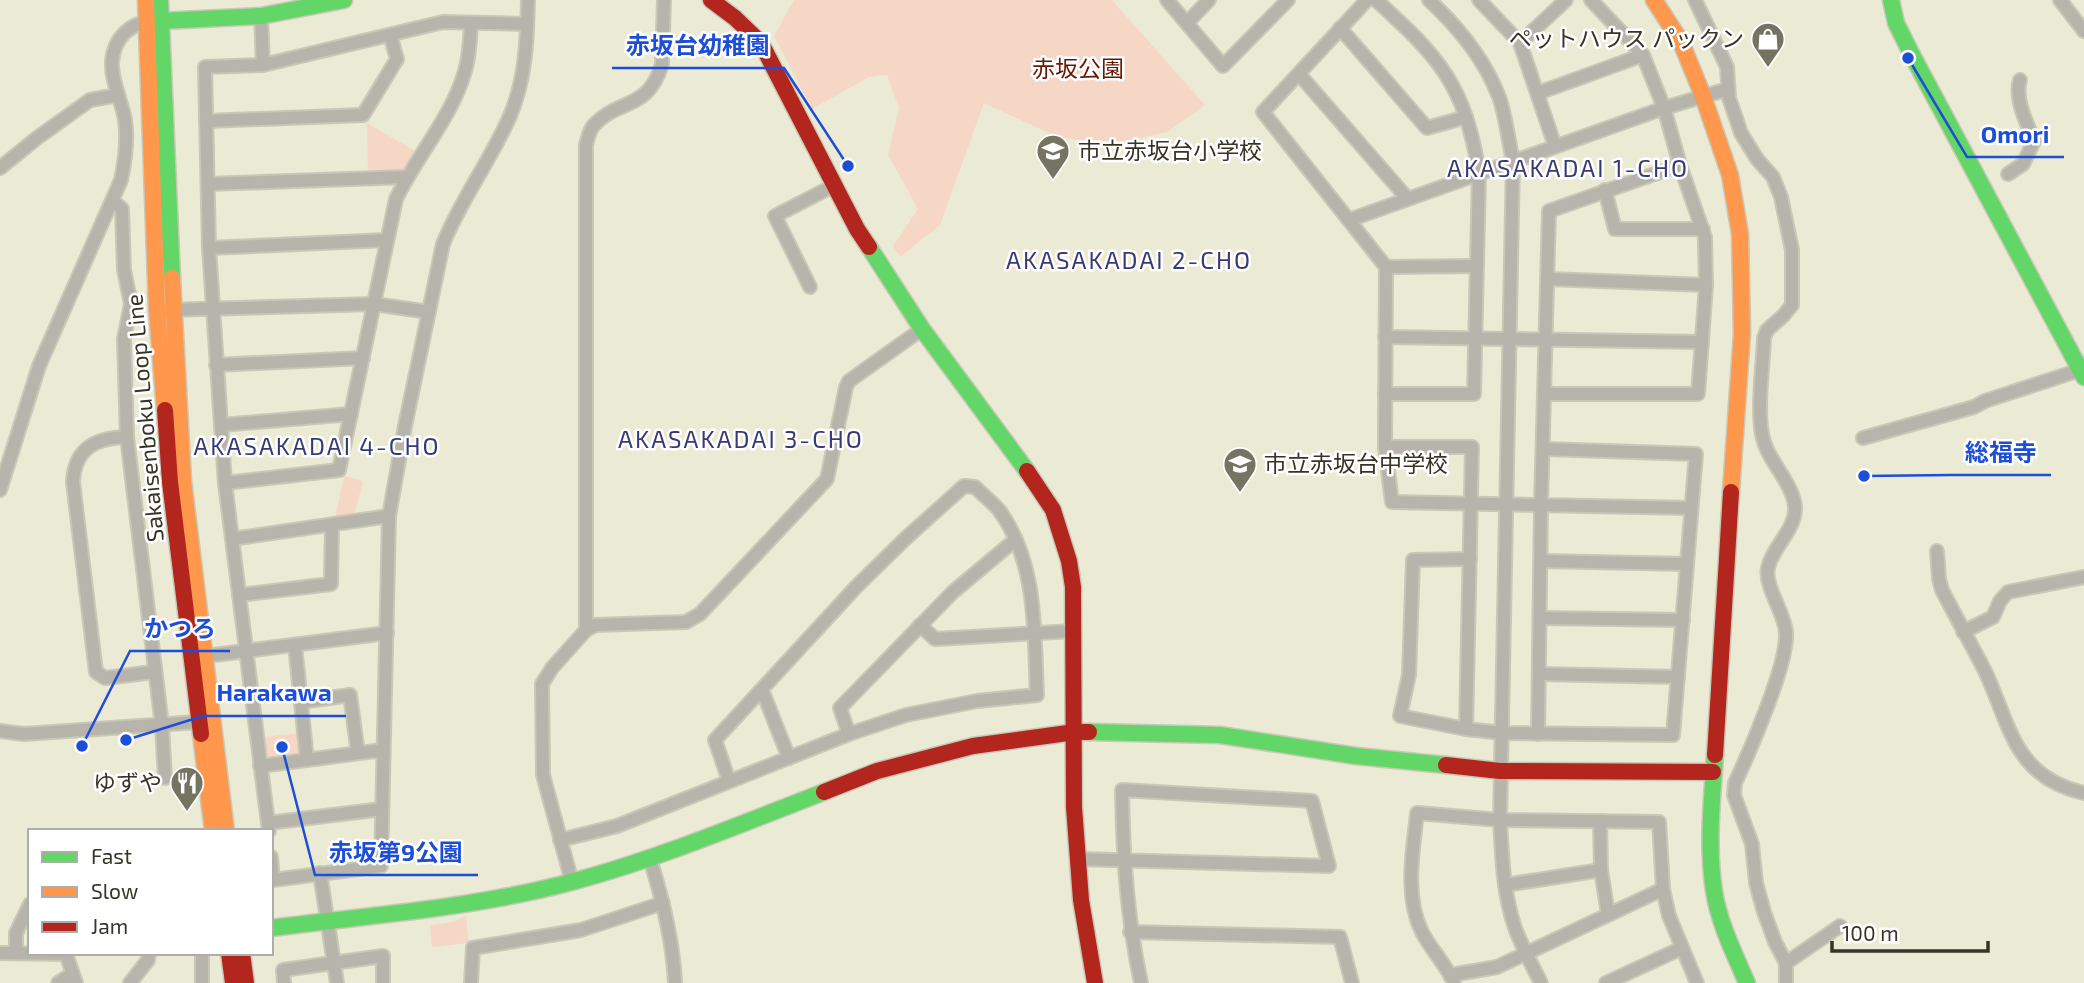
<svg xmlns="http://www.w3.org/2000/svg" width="2084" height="983" viewBox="0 0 2084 983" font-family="'Exo 2','Noto Sans JP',sans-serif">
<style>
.green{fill:#f6d7c6}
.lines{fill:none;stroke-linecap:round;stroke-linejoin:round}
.street-casing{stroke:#c9c8b7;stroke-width:16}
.fast-casing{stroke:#c9c8b7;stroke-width:19}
.slow-casing{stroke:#c9c8b7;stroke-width:19}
.jam-casing{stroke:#c9c8b7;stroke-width:19}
.street{stroke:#b7b4ac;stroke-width:12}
.fast{stroke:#63d668;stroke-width:16}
.slow{stroke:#ff974d;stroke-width:16}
.jam{stroke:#b3261e;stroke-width:16}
.labels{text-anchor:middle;stroke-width:5;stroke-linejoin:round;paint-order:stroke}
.poi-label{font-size:23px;fill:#353425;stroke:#fff;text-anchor:end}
.park-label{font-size:23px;fill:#651702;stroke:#fff}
.street-label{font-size:23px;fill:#353425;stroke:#fff}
.neighbourhood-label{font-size:24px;letter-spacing:2px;fill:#373a75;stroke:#fff}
.leader{fill:none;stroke:#1d4ed8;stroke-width:2.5}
.callout-dot{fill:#1d4ed8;stroke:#fff;stroke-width:2.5}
.callout-label{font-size:24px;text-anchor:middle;font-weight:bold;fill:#1d4ed8;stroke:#fff;stroke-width:5;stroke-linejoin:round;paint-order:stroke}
</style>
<rect width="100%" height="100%" fill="#ebead5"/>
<!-- green -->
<g class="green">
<polygon points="794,0 1112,0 1205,105 1167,132 1117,143 1087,142 1055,136 984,103 940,225 900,257 893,246 918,209 888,155 899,108 887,75 869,77 812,109 774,36"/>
<polygon points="367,123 417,152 405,171 368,173"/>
<polygon points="344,476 363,481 354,516 335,519"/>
<polygon points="300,733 301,749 297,755 269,759 264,755 262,737"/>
<polygon points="466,916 469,943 432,947 430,925 453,922"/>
</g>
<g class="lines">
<defs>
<g id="street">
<polyline points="1167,0 1223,66 1288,0"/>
<polyline points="1367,0 1263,112 1386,267 1385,447 1392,502 1690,508"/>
<path d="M 1376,0 C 1440,58 1465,85 1479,173 L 1474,394 L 1385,394"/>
<path d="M 1429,0 C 1457,26 1485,60 1499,97 C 1506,116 1508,140 1513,160 L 1500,820 C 1502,856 1503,893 1515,928 C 1522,947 1532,965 1541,983"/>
<polyline points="1479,0 1520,43 1555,146"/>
<path d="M 1695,0 L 1727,67 L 1729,98 L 1741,133 L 1757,159 L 1773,177 L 1781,197 L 1792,250 L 1792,305 L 1783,316 L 1767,330 L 1764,338 C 1763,367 1757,405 1762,434 C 1766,460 1791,479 1795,506 C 1797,529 1772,547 1768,568 C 1764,587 1785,612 1786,633 C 1788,664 1749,753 1735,783 L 1734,795 L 1752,844 L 1756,883 L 1764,912 L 1775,942 L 1786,963 L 1786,983"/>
<polyline points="2060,0 2084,31"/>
<polyline points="261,16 263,65"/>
<polyline points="1187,23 1209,0"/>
<polyline points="1340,28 1427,128 1466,117"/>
<polyline points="1520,43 1566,0"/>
<polyline points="1299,74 1407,198"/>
<polyline points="1538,93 1643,55"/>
<polyline points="206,121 363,115 397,59 390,35"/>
<polyline points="0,168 37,138 90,100 118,95"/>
<path d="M 2008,174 L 2023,164 L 2034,141 C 2027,123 2014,99 2020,80"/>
<polyline points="208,184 406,177"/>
<polyline points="1605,190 1615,229 1703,229"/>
<polyline points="113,201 122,209 124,270 131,304 124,339 127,437 162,726 165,778"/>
<polyline points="1349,220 1664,108 1728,89"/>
<polyline points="209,248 387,240"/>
<polyline points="1386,267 1477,266"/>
<polyline points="1548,279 1706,285"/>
<polyline points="810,287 775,216 835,185"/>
<polyline points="165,310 374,304 429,312"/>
<polyline points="1385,337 1702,342"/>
<polyline points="216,365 363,358"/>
<polyline points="1545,394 1698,394 1706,285 1705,237 1680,165 1664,108 1643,55 1591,0"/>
<polyline points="221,425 351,414"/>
<path d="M 127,437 C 95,438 75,448 73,482 L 96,672 L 105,678 L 154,672"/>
<polyline points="1863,438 1974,407 1985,401 2080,370"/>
<polyline points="1385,447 1472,447 1466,729"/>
<path d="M 225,483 L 339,470 L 396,199 C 416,157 453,115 465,71 C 470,55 470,39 471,23"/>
<path d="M 0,490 L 39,366 L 121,180 C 125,161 128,139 125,120 C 122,102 111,81 112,62 C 114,37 131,22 154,21"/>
<polyline points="232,539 389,516"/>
<path d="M 1937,551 L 1939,579 L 1942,590 C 1956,617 1971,644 1985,671 C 2011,727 2014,777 2084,793"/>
<polyline points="1470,559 1413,560 1409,675 1400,716 1466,729 1502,733 1673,735 1696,454 1544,449"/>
<polyline points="1541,561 1687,564"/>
<polyline points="239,595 331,584 332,525"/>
<polyline points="1540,618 1683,620"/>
<polyline points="920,625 935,639 1074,631"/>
<path d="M 586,630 L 586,145 C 588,139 589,130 594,125 C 619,98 648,111 662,64 L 664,0"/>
<polyline points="1963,632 1993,617 2000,601 2008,592 2084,577"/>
<polyline points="295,645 307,760"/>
<polyline points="198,657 387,633"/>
<polyline points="1539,674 1678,677"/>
<polyline points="762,690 789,758"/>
<polyline points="301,702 350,695 358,753"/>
<polyline points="0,731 24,734 198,722"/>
<polyline points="849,734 840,708 953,592 1015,540"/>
<polyline points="1538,734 1541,504 1549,211 1680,165"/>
<polyline points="260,766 383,750"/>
<polyline points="1600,821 1601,870 1608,914"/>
<polyline points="268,823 382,809"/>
<polyline points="269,831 225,483 209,248 205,67 263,65 443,22 527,24"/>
<path d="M 560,840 L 617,826 L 849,734 L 906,715 L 977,701 L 1037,695 C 1034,633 1038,563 999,510 C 992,502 983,495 975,487 L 964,486 L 906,538 L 856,587 L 715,740 L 729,781"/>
<path d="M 271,857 L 273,880 L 381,866 L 389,516 L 405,426 L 443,244 C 461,199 491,160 510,116 C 526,78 527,40 528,0"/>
<path d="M 650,859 C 663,900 673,940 675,983"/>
<path d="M 1078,859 L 1329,866 L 1312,801 L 1122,790 C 1123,857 1127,917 1141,983"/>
<polyline points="320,873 337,983"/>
<polyline points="572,882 543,775 542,684 552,668 586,630 595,625 686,622 700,614 827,479 846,387 849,381 922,329"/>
<polyline points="1505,885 1601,870"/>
<polyline points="1130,932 1340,937 1352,983"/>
<polyline points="0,953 66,954 76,983"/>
<polyline points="16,953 16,933 30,904"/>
<polyline points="1786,963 1840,926"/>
<polyline points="1451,975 1497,967 1663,889"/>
<polyline points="58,983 72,974"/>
<polyline points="130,983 148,960 149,953"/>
<polyline points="202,983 202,953"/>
<polyline points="284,983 283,970 383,956 383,983"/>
<polyline points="471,983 473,948 581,930 663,903"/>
<path d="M 1454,983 C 1446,964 1431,950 1422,932 C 1404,896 1413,851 1417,813 L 1500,820 L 1659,822 L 1663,889 L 1669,916 L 1697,983"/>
<polyline points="1606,983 1682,948"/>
</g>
<g id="fast">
<polyline points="160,0 172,278"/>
<polyline points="1891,0 1896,23 1912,55 2084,377"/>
<polyline points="161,21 261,16 344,0"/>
<polyline points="869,247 922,329 1027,471"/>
<polyline points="1089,732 1220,735 1356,756 1446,765"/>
<path d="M 1715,755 C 1712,800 1707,846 1714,891 C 1719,923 1734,953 1747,983"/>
<path d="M 271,928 C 372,915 476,908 575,881 C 660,858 741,824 824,792"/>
</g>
<g id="slow">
<polyline points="146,0 157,310 165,410"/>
<polyline points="1654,0 1681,42 1703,96 1730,175 1740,234 1742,333 1731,492"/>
<polyline points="172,278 183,481 226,831"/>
<polyline points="201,734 213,831"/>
</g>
<g id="jam">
<polyline points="711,0 735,18 761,43 857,229 869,247"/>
<polyline points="165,410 170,482 201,734"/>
<polyline points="1027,471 1053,510 1069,561 1073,587 1074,807 1081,900 1095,983"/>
<polyline points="1715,755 1731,492"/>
<polyline points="1446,765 1500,771 1713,772"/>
<polyline points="824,792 877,771 973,746 1075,732 1089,732"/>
<polyline points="229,953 233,983"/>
<polyline points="242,953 246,983"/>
</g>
</defs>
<!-- street casing -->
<use href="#street" class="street-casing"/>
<!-- fast casing -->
<use href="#fast" class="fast-casing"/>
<!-- slow casing -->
<use href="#slow" class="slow-casing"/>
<!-- jam casing -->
<use href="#jam" class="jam-casing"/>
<!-- street -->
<use href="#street" class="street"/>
<!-- fast -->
<use href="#fast" class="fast"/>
<!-- slow -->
<use href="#slow" class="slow"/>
<!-- jam -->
<use href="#jam" class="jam"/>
</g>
<!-- icons -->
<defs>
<symbol id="shop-pin" viewBox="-11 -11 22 30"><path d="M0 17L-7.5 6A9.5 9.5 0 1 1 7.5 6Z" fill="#757463" stroke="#fff"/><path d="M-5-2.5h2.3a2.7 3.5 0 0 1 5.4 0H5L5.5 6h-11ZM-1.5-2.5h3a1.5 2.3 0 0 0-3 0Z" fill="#fff"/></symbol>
<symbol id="school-pin" viewBox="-11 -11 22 30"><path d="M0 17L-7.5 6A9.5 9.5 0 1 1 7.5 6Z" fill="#757463" stroke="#fff"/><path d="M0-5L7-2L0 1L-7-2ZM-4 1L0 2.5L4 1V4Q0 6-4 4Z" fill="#fff"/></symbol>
<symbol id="restaurant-pin" viewBox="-11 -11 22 30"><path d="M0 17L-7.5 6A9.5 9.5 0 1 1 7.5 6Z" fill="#757463" stroke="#fff"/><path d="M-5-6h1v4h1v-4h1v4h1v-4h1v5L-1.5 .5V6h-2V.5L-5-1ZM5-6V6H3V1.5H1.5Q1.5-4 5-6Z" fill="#fff"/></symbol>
</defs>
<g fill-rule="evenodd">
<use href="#shop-pin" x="1749" y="20" width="38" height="52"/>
<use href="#school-pin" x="1034" y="132" width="38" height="52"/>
<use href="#school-pin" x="1221" y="445" width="38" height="52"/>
<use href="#restaurant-pin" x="168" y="764" width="38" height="52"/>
</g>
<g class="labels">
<!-- poi labels -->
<g class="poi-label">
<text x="1744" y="47">ペットハウス パックン</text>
<text x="1078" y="159" text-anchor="start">市立赤坂台小学校</text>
<text x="1264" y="472" text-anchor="start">市立赤坂台中学校</text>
<text x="162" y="791">ゆずや</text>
</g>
<!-- park labels -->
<g class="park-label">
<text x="1078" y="77">赤坂公園</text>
</g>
<!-- street labels -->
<g class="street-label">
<text transform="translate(145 418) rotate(-95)" y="8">Sakaisenboku Loop Line</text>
</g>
<!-- neighbourhood labels -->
<g class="neighbourhood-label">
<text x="1568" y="177">AKASAKADAI 1-CHO</text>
<text x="1129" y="269">AKASAKADAI 2-CHO</text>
<text x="741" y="448">AKASAKADAI 3-CHO</text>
<text x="317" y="455">AKASAKADAI 4-CHO</text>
</g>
</g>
<!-- callouts -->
<path class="leader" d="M848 166L784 68H612M1908 58L1967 157H2064M1864 476L1951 475H2051M82 746L130 651H230M126 740L203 716H346M282 747L315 875H478"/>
<g class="callout-dot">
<circle cx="848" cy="166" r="7"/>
<circle cx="1908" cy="58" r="7"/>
<circle cx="1864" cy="476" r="7"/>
<circle cx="82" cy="746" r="7"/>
<circle cx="126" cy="740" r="7"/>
<circle cx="282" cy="747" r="7"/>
</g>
<g class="callout-label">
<text x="698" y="54">赤坂台幼稚園</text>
<text x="2015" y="143">Omori</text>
<text x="2001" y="461">総福寺</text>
<text x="180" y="637">かつろ</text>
<text x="274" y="701">Harakawa</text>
<text x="396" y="861">赤坂第9公園</text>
</g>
<!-- legend -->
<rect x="28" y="829" width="245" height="126" fill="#ffffff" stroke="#aeaea8" stroke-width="2"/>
<rect x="42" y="852" width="35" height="10" fill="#63d668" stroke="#aeaea8" stroke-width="2"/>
<text x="91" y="864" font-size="21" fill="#353425">Fast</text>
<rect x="42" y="887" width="35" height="10" fill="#ff974d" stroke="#aeaea8" stroke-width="2"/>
<text x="91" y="899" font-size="21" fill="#353425">Slow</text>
<rect x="42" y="922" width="35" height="10" fill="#b3261e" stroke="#aeaea8" stroke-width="2"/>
<text x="91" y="934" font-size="21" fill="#353425">Jam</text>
<!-- scale -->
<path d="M1832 941v10h156v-10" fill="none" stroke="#353425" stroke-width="3.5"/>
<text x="1842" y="941" font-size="21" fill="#353425" stroke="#ffffff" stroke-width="5" paint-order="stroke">100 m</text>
</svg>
